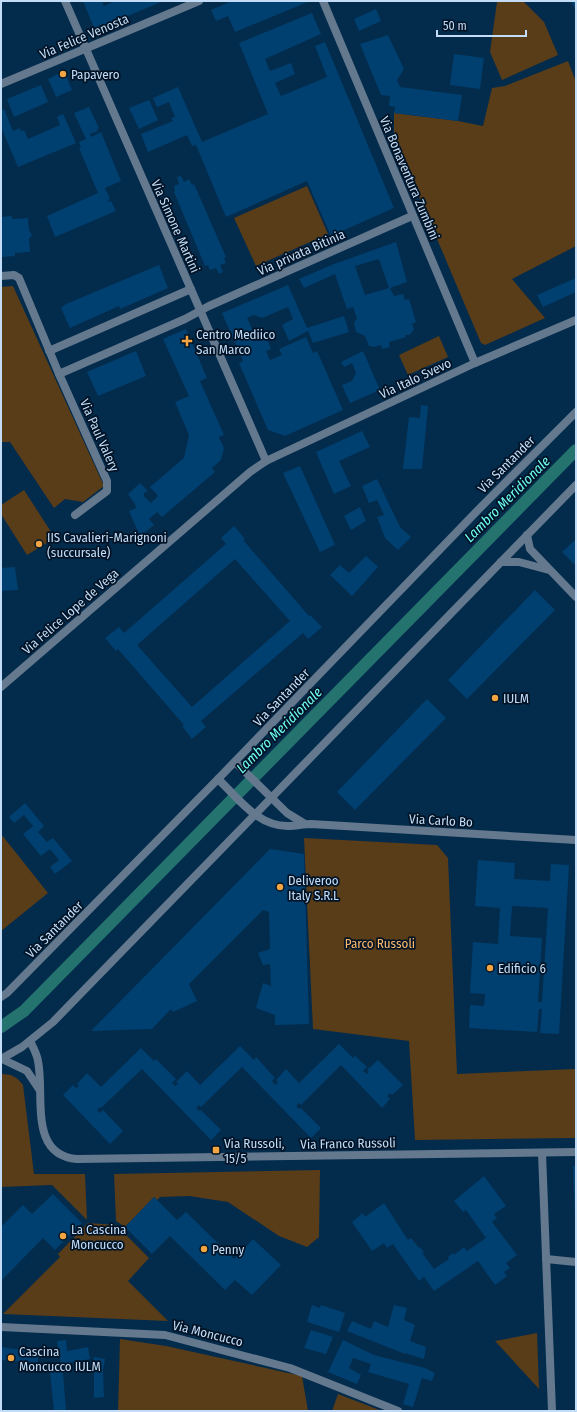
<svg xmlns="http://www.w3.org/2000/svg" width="577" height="1412" viewBox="0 0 577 1412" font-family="'Fira Sans Condensed',sans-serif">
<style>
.green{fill:#593c18}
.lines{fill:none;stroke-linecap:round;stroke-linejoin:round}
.canal{stroke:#25736e;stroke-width:12}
.building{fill:#004070;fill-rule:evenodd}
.street{stroke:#64798e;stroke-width:8}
.poi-dot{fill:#f2a542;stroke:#011325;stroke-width:1.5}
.labels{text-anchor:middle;stroke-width:3.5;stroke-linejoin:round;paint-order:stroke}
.street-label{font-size:13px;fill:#c3ddf8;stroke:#011325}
.poi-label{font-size:13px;fill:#c3ddf8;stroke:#011325;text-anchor:start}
.park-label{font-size:13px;fill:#ffbb6b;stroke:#011325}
.water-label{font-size:14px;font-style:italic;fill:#6efdf3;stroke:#011325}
</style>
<rect width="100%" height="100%" fill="#032b4c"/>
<!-- green -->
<g class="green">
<polygon points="499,1 523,1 544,22 558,55 502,80 490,52 497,2"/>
<polygon points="568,61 576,82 576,246 512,279 545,318 485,345 481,343 396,142 394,134 394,113 458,121 483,126 492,88 505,86"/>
<polygon points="307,186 328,234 256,266 234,218"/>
<polygon points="13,286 104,486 83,502 65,499 54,508 10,442 1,442 1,287"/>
<polygon points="439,336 448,357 408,375 399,355"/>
<polygon points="24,490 55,538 27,555 1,514 1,505"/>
<polygon points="1,834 48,893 1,931"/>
<polygon points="304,838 437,845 448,858 457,1074 576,1069 576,1138 415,1140 409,1041 313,1029"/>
<path d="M 1,1074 C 12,1074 17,1077 23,1085 L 34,1174 L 85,1174 L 87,1220 L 52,1185 L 1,1187 Z"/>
<polygon points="320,1170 319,1237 307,1247 279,1236 228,1202 189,1196 160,1197 157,1200 154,1197 125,1227 116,1221 114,1174"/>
<polygon points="88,1223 116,1225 149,1258 128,1281 168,1321 3,1314 60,1257 58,1254"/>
<polygon points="537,1333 539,1389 495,1341"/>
<polygon points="120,1339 166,1346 302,1376 308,1411 118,1411"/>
<polygon points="338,1394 382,1411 332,1411"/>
</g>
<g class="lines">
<!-- canal -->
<polyline class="canal" points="1,1027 24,1011 576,450"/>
</g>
<!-- building -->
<g class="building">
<polygon points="83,1 102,1 104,6 115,1 163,1 95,30"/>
<polygon points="232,1 310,1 235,32 228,16 216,21 211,10"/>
<polygon points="571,1 576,1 576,11"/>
<polygon points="376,9 381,21 359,31 354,19"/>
<polygon points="312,13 321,34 265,59 270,71 291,63 295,74 275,83 281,96 327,77 315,46 325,42 394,208 331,236 307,181 226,217 196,145 192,146 187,135 148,152 141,134 173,121 171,118 175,117 169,102 157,107 153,98 178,87 202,142 268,114 239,43"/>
<polygon points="388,35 404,69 397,80 400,87 462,95 458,121 394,113 395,107 389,106 390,96 381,95 360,44"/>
<polygon points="454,54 484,58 480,89 450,85"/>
<polygon points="64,71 72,90 56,97 48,79"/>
<polygon points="41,85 48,102 14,117 7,99"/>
<polygon points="149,100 158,120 139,129 129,108"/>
<polygon points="89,107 99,128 97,129 98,131 90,134 91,137 101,132 121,181 105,188 110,199 108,200 109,202 111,201 116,211 55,237 47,216 98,193 79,148 81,147 79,142 86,139 74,113"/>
<polygon points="4,109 13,131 20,128 21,131 24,130 28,139 60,125 57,117 63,114 76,143 18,167 1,127 1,111"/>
<polygon points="181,176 184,182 189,179 192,185 194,184 226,257 224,258 226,263 220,265 223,272 219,274 216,268 210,270 208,265 205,266 174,192 175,191 174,186 179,184 177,177"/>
<polygon points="12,216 12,219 28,218 29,230 32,235 29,239 30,252 15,253 15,256 1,257 1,217"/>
<path d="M 396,242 L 407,282 L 390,288 L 394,296 L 403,294 L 405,300 L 409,299 L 416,322 L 412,324 L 414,329 L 410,335 L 405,335 L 406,337 L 389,342 L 390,347 L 382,349 L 381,345 L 374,347 L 369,346 L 365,336 L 356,332 L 354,323 L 357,318 L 353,307 L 347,309 L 335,274 L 304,288 L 299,279 L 334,264 ZM 379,259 L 389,288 L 365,295 L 355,266 Z"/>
<polygon points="159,265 168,288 120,309 119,306 70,328 61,308 66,304"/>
<polygon points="576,278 576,292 543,307 537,295"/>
<polygon points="288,285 307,328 344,316 349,332 313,343 308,331 289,341 282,325 293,319 288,307 262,318 254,315 247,318 253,331 262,327 271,349 266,351 270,360 282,355 279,349 306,337 313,353 317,351 343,410 285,436 268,430 239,363 243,361 222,313"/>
<polygon points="186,329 207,378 200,381 224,435 219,437 224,448 221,460 212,468 215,472 162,517 157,512 149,519 154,525 140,536 129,511 136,508 135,504 128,494 140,483 148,491 144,493 144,496 151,503 158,496 150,487 184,458 189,435 175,402 189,396 163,339"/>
<polygon points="136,351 146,376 98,396 87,372"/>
<polygon points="363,351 380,390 350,403 342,385 352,381 356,373 352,363 344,367 341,362"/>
<polygon points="421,405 428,406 422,469 403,469 409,417 420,418"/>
<polygon points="362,431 370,447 339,461 351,486 334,494 316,452"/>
<polygon points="300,466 335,545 320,552 283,473"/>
<polygon points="377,479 400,527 411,537 398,550 385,538 377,517 384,515 377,500 369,503 362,486"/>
<polygon points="360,507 366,521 351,530 344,516"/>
<path d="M 234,526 L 245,539 L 243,540 L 309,616 L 310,615 L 322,627 L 308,639 L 303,633 L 201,721 L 206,727 L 192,739 L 182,726 L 184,725 L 118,649 L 116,651 L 105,638 L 119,627 L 124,633 L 226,544 L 221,538 ZM 235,559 L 290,621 L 192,707 L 137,645 Z"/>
<polygon points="576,539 576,566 562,552"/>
<polygon points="366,556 378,567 352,596 330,575 340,565 349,573"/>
<polygon points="15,567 18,590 1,591 1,568"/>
<polygon points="535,590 555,610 467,699 448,680"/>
<polygon points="427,699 446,718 355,810 337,792"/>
<polygon points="25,803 44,826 38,832 47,842 53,838 72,861 55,874 50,867 59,860 50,849 41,856 23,834 33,826 24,815 14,823 9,817"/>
<polygon points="270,849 304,854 309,1024 275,1025 275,1015 256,1008 263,983 271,986 270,964 263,965 258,953 270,949 269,912 263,910 189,984 197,1001 173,1012 171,1009 152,1029 91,1031"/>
<path d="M 478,860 L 515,863 L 514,879 L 550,881 L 551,864 L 569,865 L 559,1034 L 540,1033 L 542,1009 L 539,1009 L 537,1032 L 469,1028 L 470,1005 L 484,1006 L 485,994 L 470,993 L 473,942 L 498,944 L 500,908 L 475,906 ZM 512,906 L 548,908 L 542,1002 L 538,1002 L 542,938 L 510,936 Z"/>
<polygon points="339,1044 353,1058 355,1056 367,1067 363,1071 367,1074 369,1072 367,1070 378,1060 403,1085 392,1095 390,1093 387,1096 390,1099 382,1108 341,1065 301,1105 299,1103 296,1106 299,1109 301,1108 321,1128 311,1138 242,1067 201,1107 199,1105 196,1108 200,1111 201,1110 221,1130 211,1140 142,1069 101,1108 100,1107 97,1110 100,1113 103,1110 123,1131 110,1144 63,1095 73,1085 76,1088 79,1086 77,1084 87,1073 101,1087 141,1048 154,1061 156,1059 176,1079 172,1083 175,1086 178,1084 176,1082 187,1071 200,1085 240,1046 254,1060 256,1057 275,1078 272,1081 275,1085 278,1082 276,1080 286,1069 299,1083"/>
<polygon points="573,1166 576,1166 576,1220 575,1220"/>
<polygon points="484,1176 506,1206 494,1214 497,1218 492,1222 517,1255 506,1263 510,1268 504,1272 507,1276 495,1285 478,1261 434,1291 424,1277 419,1281 393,1244 387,1248 384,1243 372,1251 352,1222 363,1213 365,1217 384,1203 408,1240 411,1238 419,1248 420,1247 424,1252 422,1253 434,1269 449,1259 448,1257 453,1253 454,1255 464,1247 467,1251 486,1238 466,1210 463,1212 454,1201"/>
<polygon points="53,1194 82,1223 55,1250 43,1238 1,1281 1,1227 23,1205 32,1214"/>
<polygon points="154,1197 177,1220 186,1212 234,1259 253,1239 281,1265 252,1295 235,1280 225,1290 170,1236 152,1254 125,1227"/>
<polygon points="312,1305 320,1308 321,1305 345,1313 339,1332 307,1322"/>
<polygon points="394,1305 407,1308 404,1320 415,1325 410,1341 426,1347 424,1359 405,1353 405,1354 347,1331 352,1321 371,1329 374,1321 388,1327"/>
<polygon points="311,1330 333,1337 326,1354 304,1348"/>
<polygon points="66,1340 67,1351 88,1347 90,1359 69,1363 70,1372 63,1373 66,1411 54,1411 50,1372 62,1371 57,1341"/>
<polygon points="343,1340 374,1355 425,1368 435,1373 432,1381 422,1378 413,1407 403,1404 409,1384 368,1372 371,1364 353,1358 349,1368 361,1375 357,1384 328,1372"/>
<polygon points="1,1347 14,1349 38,1349 38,1363 1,1360"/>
<polygon points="94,1357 105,1359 103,1370 104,1397 94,1398 94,1369 92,1368"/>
</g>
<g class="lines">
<!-- street -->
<g class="street">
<polyline points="65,1 266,461"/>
<polyline points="323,1 475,363"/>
<polyline points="1,84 199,1"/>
<polyline points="1,276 14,275 19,278 59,374 107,481 107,491 75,515"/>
<polyline points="49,351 191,289"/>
<polyline points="59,374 185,319 209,306 412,216"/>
<polyline points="527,535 530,549 576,597"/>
<polyline points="501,562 519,562 549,570"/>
<polyline points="1,687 250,472 266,461 475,363 576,320"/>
<polyline points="235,762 287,813 305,824"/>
<path d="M 218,779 C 239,799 258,827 289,826 C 296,826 303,824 311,824 L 576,840"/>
<polyline points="1,997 7,993 218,779 480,508 576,412"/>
<path d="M 30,1041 C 33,1047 37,1054 38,1061 C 45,1095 28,1155 77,1159 L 576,1152"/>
<polyline points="1,1059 22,1047 53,1022 576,485"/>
<polyline points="2,1059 27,1071 39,1089"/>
<polyline points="542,1153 552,1411"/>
<polyline points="546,1259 576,1262"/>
<polyline points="1,1327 165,1335 290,1368 398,1411"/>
</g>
</g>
<!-- markers -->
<g class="poi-dot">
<circle cx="63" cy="74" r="4"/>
<path d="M185 335h4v4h4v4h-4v4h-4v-4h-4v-4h4z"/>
<circle cx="39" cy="544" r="4"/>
<circle cx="495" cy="698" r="4"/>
<circle cx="280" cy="887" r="4"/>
<circle cx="490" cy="968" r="4"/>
<rect x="212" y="1146" width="8" height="8" rx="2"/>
<circle cx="63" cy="1236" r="4"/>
<circle cx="204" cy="1249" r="4"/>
<circle cx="11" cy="1358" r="4"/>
</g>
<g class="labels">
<!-- street labels -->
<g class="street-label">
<text transform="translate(84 36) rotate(-23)" y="5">Via Felice Venosta</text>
<text transform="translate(410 178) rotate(67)" y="5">Via Bonaventura Zumbini</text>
<text transform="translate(176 226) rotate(66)" y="5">Via Simone Martini</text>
<text transform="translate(301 252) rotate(-24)" y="5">Via privata Bitinia</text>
<text transform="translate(415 378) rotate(-25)" y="5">Via Italo Svevo</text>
<text transform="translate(100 435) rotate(66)" y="5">Via Paul Valery</text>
<text transform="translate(506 464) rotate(-45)" y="5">Via Santander</text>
<text transform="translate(70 611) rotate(-41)" y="5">Via Felice Lope de Vega</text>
<text transform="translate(281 697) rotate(-46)" y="5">Via Santander</text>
<text transform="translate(441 820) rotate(3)" y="5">Via Carlo Bo</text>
<text transform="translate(54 929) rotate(-45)" y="5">Via Santander</text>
<text transform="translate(348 1143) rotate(-1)" y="5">Via Franco Russoli</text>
<text transform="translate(208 1333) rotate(14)" y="5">Via Moncucco</text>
</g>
<!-- poi labels -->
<g class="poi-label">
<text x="71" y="79">Papavero</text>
<text x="196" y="339">Centro Mediico<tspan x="196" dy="15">San Marco</tspan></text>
<text x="47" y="542">IIS Cavalieri-Marignoni<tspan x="47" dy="15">(succursale)</tspan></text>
<text x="503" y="703">IULM</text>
<text x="288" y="885">Deliveroo<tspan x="288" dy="15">Italy S.R.L</tspan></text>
<text x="498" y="973">Edificio 6</text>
<text x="224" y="1148">Via Russoli,<tspan x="224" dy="15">15/5</tspan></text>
<text x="71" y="1234">La Cascina<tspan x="71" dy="15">Moncucco</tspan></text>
<text x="212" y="1254">Penny</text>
<text x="19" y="1356">Cascina<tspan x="19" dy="15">Moncucco IULM</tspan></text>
</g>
<!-- park labels -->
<g class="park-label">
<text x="380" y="948">Parco Russoli</text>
</g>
<!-- water labels -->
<g class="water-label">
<text transform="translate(507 499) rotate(-45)" y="5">Lambro Meridionale</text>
<text transform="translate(279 730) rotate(-45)" y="5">Lambro Meridionale</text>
</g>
</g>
<!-- border -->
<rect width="577" height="1412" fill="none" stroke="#c3ddf8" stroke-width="4"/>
<!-- scale -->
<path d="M437 30v6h89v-6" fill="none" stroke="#c3ddf8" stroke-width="2"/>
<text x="443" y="30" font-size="12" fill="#c3ddf8" stroke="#011325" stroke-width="3" paint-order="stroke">50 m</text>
</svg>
